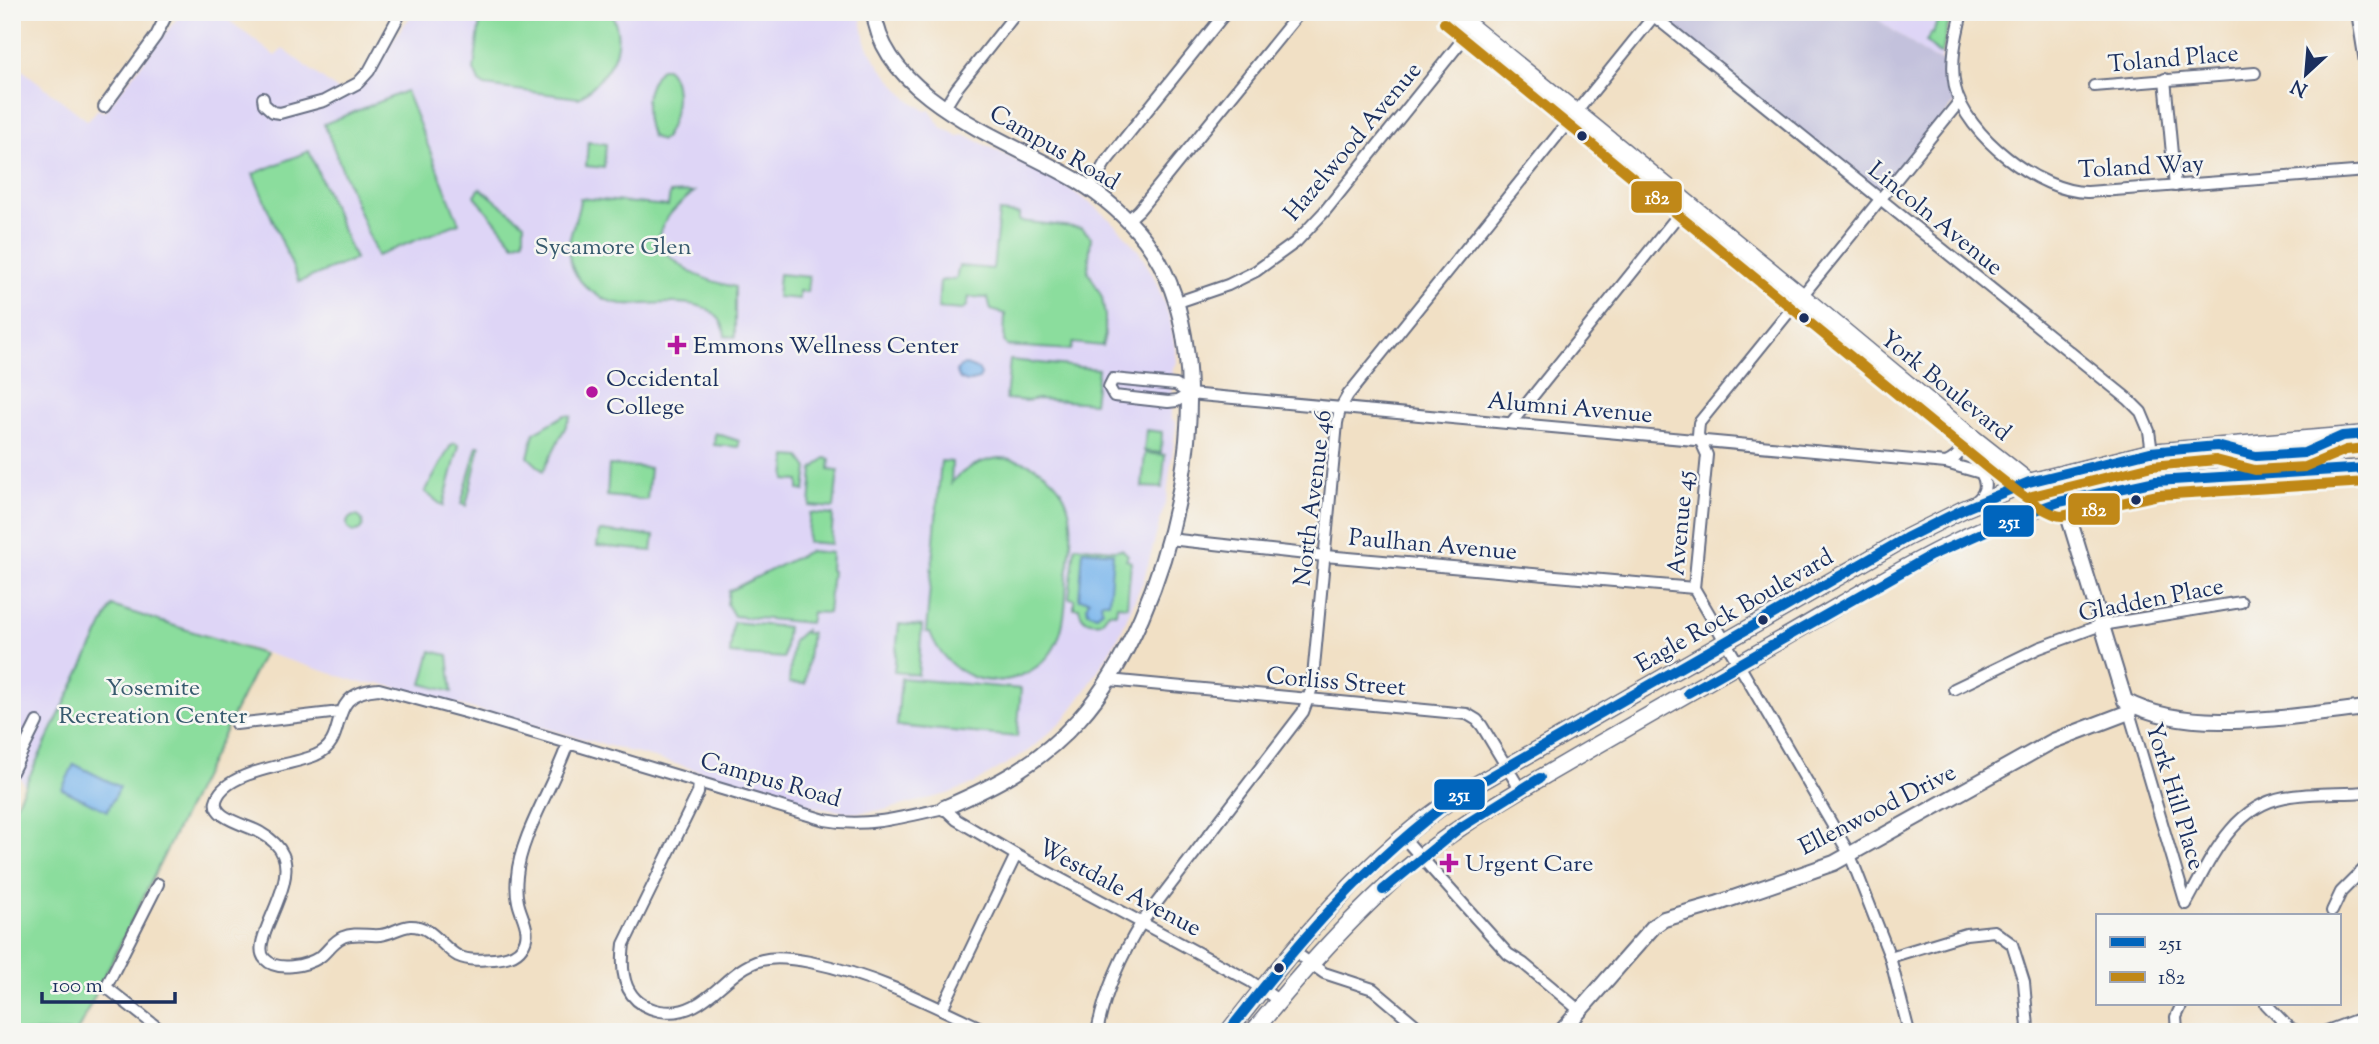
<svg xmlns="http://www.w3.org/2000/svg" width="2379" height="1044" viewBox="0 0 2379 1044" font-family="'Sorts Mill Goudy',serif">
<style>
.built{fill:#ded5f6}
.industrial{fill:#c3c1dc}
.green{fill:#8bdd9d;stroke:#53867e;stroke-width:2}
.water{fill:#7ab6ec;stroke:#4a72a5;stroke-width:2}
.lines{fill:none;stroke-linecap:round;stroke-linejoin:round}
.minor-casing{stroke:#666d82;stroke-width:14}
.tertiary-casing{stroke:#666d82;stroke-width:18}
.secondary-casing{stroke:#666d82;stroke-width:19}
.minor{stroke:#fff;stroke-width:10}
.tertiary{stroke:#fff;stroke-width:14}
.secondary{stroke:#fff;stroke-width:16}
.bus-1-casing{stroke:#f6f6f2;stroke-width:16}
.bus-2-casing{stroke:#f6f6f2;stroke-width:16}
.bus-1{stroke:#0065bd;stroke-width:10}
.bus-2{stroke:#c08818;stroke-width:10}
.bus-dot{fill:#1b2f5e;stroke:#f6f6f2;stroke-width:2.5}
.poi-dot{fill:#b5179e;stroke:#f6f6f2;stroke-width:2.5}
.labels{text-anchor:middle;stroke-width:5;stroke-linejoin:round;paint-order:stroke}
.street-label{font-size:24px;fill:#1b2f5e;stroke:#f6f6f2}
.park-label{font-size:24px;fill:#375a6e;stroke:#f6f6f2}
.poi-label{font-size:24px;fill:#1b2f5e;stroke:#f6f6f2;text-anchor:start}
.line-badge{stroke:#f6f6f2;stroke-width:2.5}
.badge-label{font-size:19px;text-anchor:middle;font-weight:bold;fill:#fff}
</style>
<rect width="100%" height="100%" fill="#f6f6f2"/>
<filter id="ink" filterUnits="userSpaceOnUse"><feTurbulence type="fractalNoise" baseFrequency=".0143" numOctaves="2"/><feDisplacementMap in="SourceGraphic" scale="14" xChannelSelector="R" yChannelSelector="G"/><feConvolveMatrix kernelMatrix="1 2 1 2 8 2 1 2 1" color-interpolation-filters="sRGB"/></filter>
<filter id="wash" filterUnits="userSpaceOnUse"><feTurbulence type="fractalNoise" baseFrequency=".00686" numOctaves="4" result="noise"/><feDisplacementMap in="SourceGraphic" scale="28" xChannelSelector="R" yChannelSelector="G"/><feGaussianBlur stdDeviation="1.57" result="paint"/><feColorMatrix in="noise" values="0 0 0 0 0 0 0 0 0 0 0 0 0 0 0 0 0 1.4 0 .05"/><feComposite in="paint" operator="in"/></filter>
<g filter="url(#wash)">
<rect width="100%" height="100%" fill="#f1e0c5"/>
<!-- built -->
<g class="built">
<polygon points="182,12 203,12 212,19 218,12 275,56 283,49 347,97 358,89 373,73 398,33 414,12 860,12 865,41 880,67 908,99 926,111 930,110 940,126 958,136 966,135 1066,186 1098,209 1120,229 1138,250 1153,275 1170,318 1177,361 1176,365 1173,367 1171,417 1176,424 1167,496 1144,579 1119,636 1086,690 1062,722 1028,751 973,784 947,794 884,810 854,813 818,808 683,766 379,683 366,684 112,606 25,787 21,779 12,772 12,62 88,121 98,109 104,112"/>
<polygon points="1867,12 1951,12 1941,60 1932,58"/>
</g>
<!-- industrial -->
<polygon class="industrial" points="1659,12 1867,12 1932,58 1951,63 1956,102 1879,197 1656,15"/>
<!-- green -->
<g class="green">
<path d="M 481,12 L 611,12 C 629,47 607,77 579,98 L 485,86 L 479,82 L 474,70 Z"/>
<polygon points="1940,12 1951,12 1942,54 1938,53 1926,42 1931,33 1933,34"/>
<path d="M 661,68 L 666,68 C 683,80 676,129 661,141 L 651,136 C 643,113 643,87 661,68 Z"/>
<polygon points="406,91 459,223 377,256 324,124"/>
<polygon points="588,142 606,144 604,168 586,166"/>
<polygon points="309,151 355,259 299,282 253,174"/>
<polygon points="480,188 524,223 524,240 514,244 477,199 475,195"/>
<path d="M 694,192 C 674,208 663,218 656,244 C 685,271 695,278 735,287 L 735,337 L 725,336 C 721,289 653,307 622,304 C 597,301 573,281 569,256 C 566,237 579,217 580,198 L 668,206 L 670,193 Z"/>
<polygon points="999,212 1019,214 1019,221 1082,228 1091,237 1088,271 1102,297 1105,316 1105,335 1102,346 1073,343 1071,350 1007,346 1004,341 1005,314 991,310 988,298 969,297 967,306 962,310 938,308 940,281 956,279 959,266 993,269"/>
<polygon points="779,274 809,277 807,292 799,291 799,299 777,297"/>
<polygon points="1010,360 1098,369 1094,403 1037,399 1028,401 1006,399"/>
<polygon points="565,415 571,416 543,471 528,457 534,433"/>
<polygon points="1146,430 1162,432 1161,453 1144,451"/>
<polygon points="715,433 739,441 739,447 714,445"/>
<polygon points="455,443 459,446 443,506 425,492 451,445"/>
<polygon points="477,446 480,446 466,506 461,504"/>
<polygon points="1145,453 1165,455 1162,488 1142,487"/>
<polygon points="787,456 800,457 808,468 805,491 799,490 799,481 785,480"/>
<polygon points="825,458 830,459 829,470 838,471 834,508 810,506 813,469"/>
<path d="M 999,458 C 1037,459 1068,483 1071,522 C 1073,540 1069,559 1067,576 C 1066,595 1066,616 1060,634 C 1049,670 1008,689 973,677 C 952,669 938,653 930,632 L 926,632 L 941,461 L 952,462 L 951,483 C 965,468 979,461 999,458 Z"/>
<polygon points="609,465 650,468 647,500 607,496"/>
<polygon points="810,513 833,515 831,544 807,542"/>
<circle cx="355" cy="524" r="8"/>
<polygon points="599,531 654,536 652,551 597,546"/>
<path d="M 1075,546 L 1113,550 L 1122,549 L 1128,555 L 1126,559 L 1131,562 L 1127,606 L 1117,605 L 1116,613 L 1109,612 L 1101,622 C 1089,624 1081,620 1079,608 L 1074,608 L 1074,599 L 1069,598 Z"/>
<polygon points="809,551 831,553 830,570 832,571 828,613 812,612 810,623 734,616 727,604 729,591"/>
<polygon points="112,606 263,654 77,1032 12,1032 12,812"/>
<polygon points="733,622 787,627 784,658 730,654"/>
<polygon points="899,624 922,626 918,675 894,672"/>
<polygon points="805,630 805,633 811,633 805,684 789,683 793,641"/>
<polygon points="431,651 448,655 452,692 422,684"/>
<polygon points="901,678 1021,689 1017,737 897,726"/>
</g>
<!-- water -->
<g class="water">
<polygon points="966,365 979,370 981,375 979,379 967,382 960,379 956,371 961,366"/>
<polygon points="1083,550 1113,553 1109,602 1101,602 1102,610 1097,615 1088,612 1087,606 1089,600 1079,599"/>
<polygon points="74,764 120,787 107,811 62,789"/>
</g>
</g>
<g filter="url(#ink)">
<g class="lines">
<defs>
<g id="minor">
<path d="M 1962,12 C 1956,37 1950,62 1955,87 C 1965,135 2040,193 2088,192 L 2367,171"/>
<polyline points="1650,13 2128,399 2141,412 2149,431 2156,481"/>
<polyline points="2165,79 2175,186"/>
<polyline points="2094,86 2255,73"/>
<polyline points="263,98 264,104 273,112 280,113 324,101 358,83 369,71 401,12"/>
<polyline points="104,107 156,36 168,12"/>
<polyline points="944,109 957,88 1017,12"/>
<polyline points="1090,189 1105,163 1226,12"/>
<polyline points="1128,220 1139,210 1300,12"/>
<polyline points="1178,302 1228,285 1256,271 1296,242 1325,211 1472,28"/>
<polygon points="1113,379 1176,385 1189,394 1177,401 1168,402 1114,396 1109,387"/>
<path d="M 1189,394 L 1946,463 L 1981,473 C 1988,485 1985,494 1975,502"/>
<polyline points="1512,422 1688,203"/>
<path d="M 1946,463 C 1962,456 1964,446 1963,430"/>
<polyline points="1169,539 1325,556 1694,588"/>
<polyline points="1109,680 1467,714 1477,720 1482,726 1520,789"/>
<polyline points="1954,689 2039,648 2101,625 2241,602"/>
<polyline points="2127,705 2186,904"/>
<polyline points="236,724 340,712"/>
<path d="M 568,743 C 555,783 520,836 517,876 C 516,885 516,893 518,902 C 521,917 533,932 522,947 C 516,956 505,958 494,959 C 482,960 469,961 458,956 C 441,947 432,925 410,926 C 399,927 391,934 380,935 C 368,936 354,932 343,937 C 333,941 328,951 320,957 C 306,966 277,972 265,959 C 248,942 297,888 283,855 C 279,845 270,838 261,833 C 249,825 208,818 217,798 C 228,770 292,766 316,755 C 352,740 322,693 379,689 L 468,713 L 825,820 C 866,828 904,817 944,808 L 957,820 L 1016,855 L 1250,981 L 1278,1000"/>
<polyline points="12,772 37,722"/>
<path d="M 699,782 L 698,793 L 624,944 C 620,974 624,1004 660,1011 C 706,1019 723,970 762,960 C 777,956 795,959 810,962 C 874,975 931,1004 989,1032"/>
<polyline points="1403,837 1508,954 1524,964 1579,1010"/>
<polyline points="158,884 106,987 163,1032"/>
<path d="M 2186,904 C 2210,861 2231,807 2285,797 C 2312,792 2340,794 2367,792"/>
<polyline points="2332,911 2341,892 2367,866"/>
<polyline points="1293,951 1324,973 1373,989 1424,1032"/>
<polyline points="1890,957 1966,934 1994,931 2012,944 2024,982 2028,1027 2024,1032"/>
<polyline points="2266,1004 2289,1028 2300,1032"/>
<polyline points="942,1009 1016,855"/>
<path d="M 1097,1032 C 1105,991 1120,957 1142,922 L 1303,712 L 1312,688 L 1337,423 L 1340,409 L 1348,395 L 1657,12"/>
<polyline points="1909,1032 1890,957 1850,855 1694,588 1707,455 1698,435 1699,423 1959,102"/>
<polyline points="2177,1032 2176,1017 2182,1004"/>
<polyline points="2324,1032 2367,1016"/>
</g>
<g id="tertiary">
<path d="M 874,12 C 883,100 1013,142 1078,181 C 1104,197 1126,216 1145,240 C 1236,358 1172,616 1079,719 C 1040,763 997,785 944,808"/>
<polyline points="2359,12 2367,62"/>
<path d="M 2059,502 L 2067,512 L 2072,528 L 2125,701 C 2192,737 2293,715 2367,708"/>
<polyline points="1561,1032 1654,926 1664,919 1716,904 1834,863 2053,741 2129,712"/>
</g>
<g id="secondary">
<polyline points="1453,12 1802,296 1963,430 2029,482 2059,502"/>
<path d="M 1228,1032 C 1297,944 1366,856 1460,794 L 1906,538 L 1964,509 L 2029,482 L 2150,452 L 2367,434"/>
<path d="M 1253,1032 C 1302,972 1362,903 1423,855 C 1475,814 1534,782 1592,748 C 1653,713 1715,678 1777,642 C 1866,591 1959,529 2059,502 C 2159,474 2264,474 2367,468"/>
</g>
</defs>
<!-- minor casing -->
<use href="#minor" class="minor-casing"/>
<!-- tertiary casing -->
<use href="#tertiary" class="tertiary-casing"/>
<!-- secondary casing -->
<use href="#secondary" class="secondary-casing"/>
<!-- minor -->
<use href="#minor" class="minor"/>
<!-- tertiary -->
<use href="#tertiary" class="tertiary"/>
<!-- secondary -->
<use href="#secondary" class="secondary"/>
<defs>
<g id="bus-1">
<polyline points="1688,693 1930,556 2022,515 2059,502 2156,481 2367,468"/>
<polyline points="1383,890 1458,829 1540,778"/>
<path d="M 1228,1032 C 1299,941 1366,862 1460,794 L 1906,538 L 1964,509 L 2029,482 L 2150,452 L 2217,446 L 2256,456 L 2304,453 L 2342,436 L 2367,434"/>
</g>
<g id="bus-2">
<path d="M 1444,23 L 1954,441 C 1974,456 2041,516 2062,516 L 2158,495 L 2367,482"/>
<polyline points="2032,496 2152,466 2216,460 2255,470 2305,467 2346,450 2367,448"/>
</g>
</defs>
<!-- bus-1 casing -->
<use href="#bus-1" class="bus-1-casing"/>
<!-- bus-2 casing -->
<use href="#bus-2" class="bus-2-casing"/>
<!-- bus-1 -->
<use href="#bus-1" class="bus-1"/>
<!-- bus-2 -->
<use href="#bus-2" class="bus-2"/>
</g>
</g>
<!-- markers -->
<g class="bus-dot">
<circle cx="1582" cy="136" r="6"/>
<circle cx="1804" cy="318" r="6"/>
<circle cx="2136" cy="500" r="6"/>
<circle cx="1763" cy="620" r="6"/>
<circle cx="1279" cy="968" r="6"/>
</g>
<g class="poi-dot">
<path d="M673.5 334.5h7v7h7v7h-7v7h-7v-7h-7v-7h7z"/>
<circle cx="592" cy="392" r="7"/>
<path d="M1445.5 852.5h7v7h7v7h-7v7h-7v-7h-7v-7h7z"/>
</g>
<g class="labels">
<!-- street labels -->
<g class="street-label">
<text transform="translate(2173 58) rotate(-5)" y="8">Toland Place</text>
<text transform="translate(1352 141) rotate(-50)" y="8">Hazelwood Avenue</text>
<text transform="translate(1055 147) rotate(30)" y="8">Campus Road</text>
<text transform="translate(2141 166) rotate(-3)" y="8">Toland Way</text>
<text transform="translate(1936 218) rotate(39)" y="8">Lincoln Avenue</text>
<text transform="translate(1946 385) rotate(39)" y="8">York Boulevard</text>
<text transform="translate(1570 407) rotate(5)" y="8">Alumni Avenue</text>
<text transform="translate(1312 498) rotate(-83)" y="8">North Avenue 46</text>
<text transform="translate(1680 523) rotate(-85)" y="8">Avenue 45</text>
<text transform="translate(1433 544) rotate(5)" y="8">Paulhan Avenue</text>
<text transform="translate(2151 599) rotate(-11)" y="8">Gladden Place</text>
<text transform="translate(1734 610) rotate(-30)" y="8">Eagle Rock Boulevard</text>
<text transform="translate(1336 681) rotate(5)" y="8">Corliss Street</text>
<text transform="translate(771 779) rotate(16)" y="8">Campus Road</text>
<text transform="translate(2176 796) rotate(73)" y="8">York Hill Place</text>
<text transform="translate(1877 809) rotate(-27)" y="8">Ellenwood Drive</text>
<text transform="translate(1120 887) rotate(28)" y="8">Westdale Avenue</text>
</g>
<!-- park labels -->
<g class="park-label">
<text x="613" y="254">Sycamore Glen</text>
<text x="153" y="695">Yosemite<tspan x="153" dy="28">Recreation Center</tspan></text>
</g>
<!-- poi labels -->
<g class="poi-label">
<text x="693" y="353">Emmons Wellness Center</text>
<text x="606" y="386">Occidental<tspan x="606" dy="28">College</tspan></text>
<text x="1465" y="871">Urgent Care</text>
</g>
</g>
<g class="line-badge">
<rect x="1630" y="180" width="53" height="34" rx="7" fill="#c08818"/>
<rect x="2067" y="492" width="54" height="34" rx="7" fill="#c08818"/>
<rect x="1982" y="504" width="53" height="34" rx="7" fill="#0065bd"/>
<rect x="1433" y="778" width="53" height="33" rx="7" fill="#0065bd"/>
</g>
<g class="badge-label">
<text x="1657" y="204">182</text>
<text x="2094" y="516">182</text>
<text x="2009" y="528">251</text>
<text x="1459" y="801">251</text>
</g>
<!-- margin -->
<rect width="2379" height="1044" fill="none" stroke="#f6f6f2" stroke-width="42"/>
<!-- legend -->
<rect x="2096" y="914" width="245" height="91" fill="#f6f6f2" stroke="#9ea6b7" stroke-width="2"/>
<rect x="2110" y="937" width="35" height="10" fill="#0065bd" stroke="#9ea6b7" stroke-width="2"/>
<text x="2158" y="950" font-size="21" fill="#1b2f5e">251</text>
<rect x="2110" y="972" width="35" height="10" fill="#c08818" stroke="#9ea6b7" stroke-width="2"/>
<text x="2158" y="984" font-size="21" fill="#1b2f5e">182</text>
<!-- north arrow -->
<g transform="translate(2306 74) rotate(206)" stroke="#f6f6f2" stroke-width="5" paint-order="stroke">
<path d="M0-5L12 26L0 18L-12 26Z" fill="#1b2f5e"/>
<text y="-10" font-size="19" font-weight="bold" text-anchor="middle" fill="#1b2f5e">N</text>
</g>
<!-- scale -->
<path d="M42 992v10h133v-10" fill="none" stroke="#1b2f5e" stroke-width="3.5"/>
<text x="52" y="992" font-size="21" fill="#1b2f5e" stroke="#f6f6f2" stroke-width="5" paint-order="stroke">100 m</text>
</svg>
